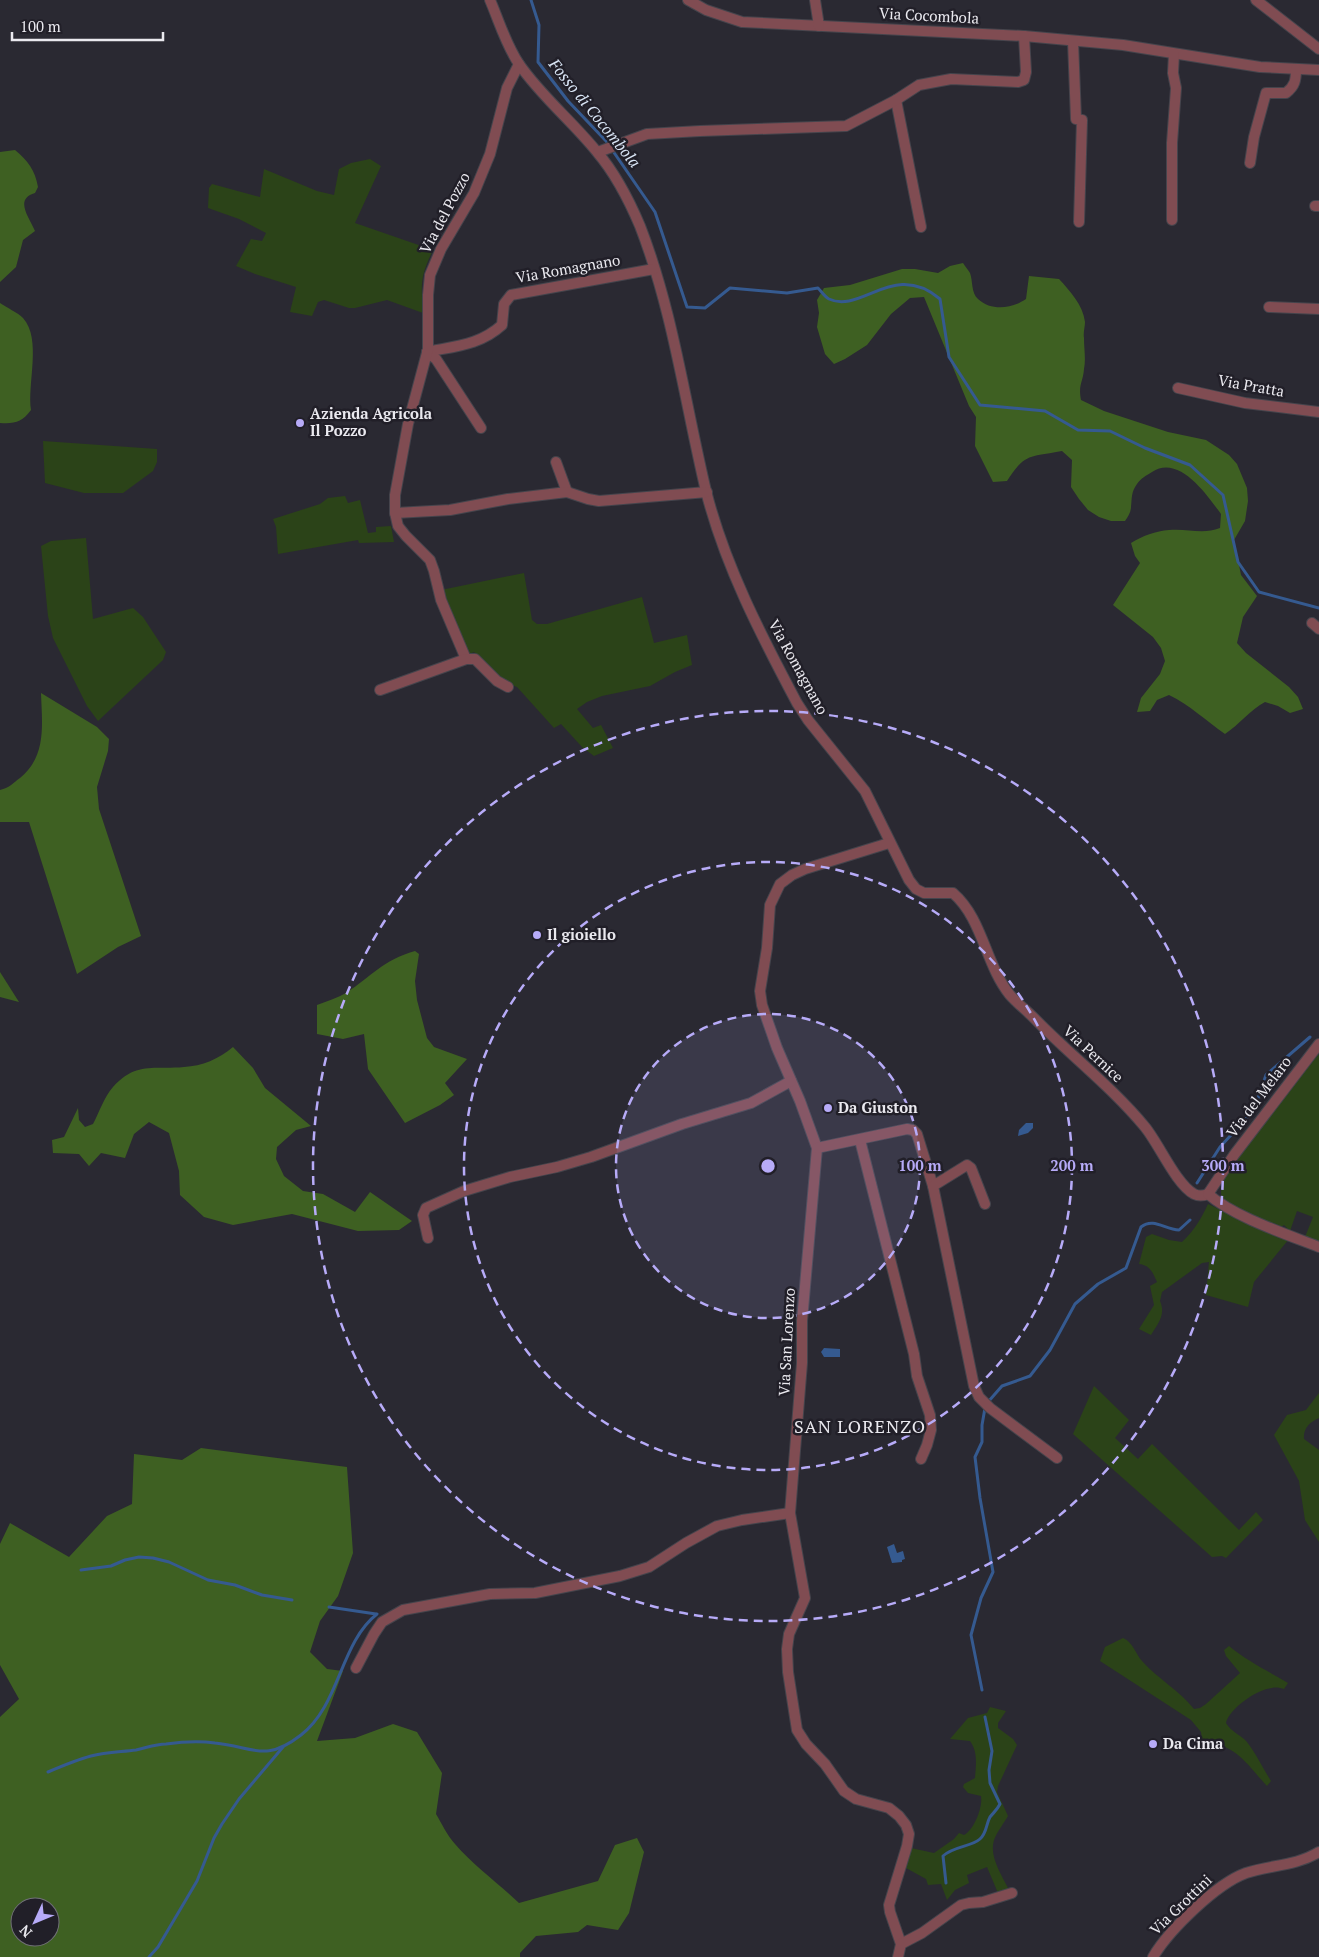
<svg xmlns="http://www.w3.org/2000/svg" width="1319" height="1957" viewBox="0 0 1319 1957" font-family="'PT Serif',serif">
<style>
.green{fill:#2b4318}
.forest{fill:#3e6022;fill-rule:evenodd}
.water{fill:#355a90}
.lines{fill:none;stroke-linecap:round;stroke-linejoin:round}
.stream{stroke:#355a90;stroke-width:3}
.minor-casing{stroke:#45444c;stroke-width:12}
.minor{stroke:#804c52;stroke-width:10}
.ring{fill:none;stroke:#b7abf8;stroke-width:2.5;stroke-dasharray:9 6}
.poi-dot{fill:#b7abf8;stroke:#211f28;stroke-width:2}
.labels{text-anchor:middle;stroke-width:5;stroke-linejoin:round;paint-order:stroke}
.street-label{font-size:15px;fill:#eae9ef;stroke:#211f28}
.poi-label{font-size:15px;font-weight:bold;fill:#eae9ef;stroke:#211f28;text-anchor:start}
.water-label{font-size:16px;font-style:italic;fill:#d9e5f5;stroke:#211f28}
.quarter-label{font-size:18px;letter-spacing:1px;fill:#eae9ef;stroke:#211f28}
.centre{fill:#b7abf8;stroke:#211f28;stroke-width:2.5}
.ring-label{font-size:15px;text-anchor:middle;font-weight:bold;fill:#b7abf8;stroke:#211f28;stroke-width:5;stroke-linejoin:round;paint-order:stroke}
</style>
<rect width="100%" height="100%" fill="#2a2932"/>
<!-- green -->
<g class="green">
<path d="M 370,159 L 381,166 L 355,223 L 433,250 C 420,277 421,283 423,313 L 387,300 L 355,308 L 349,308 L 324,300 L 318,302 L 312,316 L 290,312 L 296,287 L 255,274 L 236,266 L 251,239 L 262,241 L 266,233 L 239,219 L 208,208 L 209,188 L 212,184 L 260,197 L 264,169 L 317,191 L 334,195 L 339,169 L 351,163 Z"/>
<polygon points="43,441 157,449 157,462 153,471 123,493 84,493 45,483"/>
<polygon points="345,496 348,503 360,500 368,533 376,532 376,527 391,526 394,542 359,543 358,540 278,554 276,527 273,519 320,504 328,498"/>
<polygon points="86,538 93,619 133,608 143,617 166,652 163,660 98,721 87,706 53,638 48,616 41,546 51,541"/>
<polygon points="524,573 532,620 537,624 547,624 642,597 654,643 687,635 692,665 675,672 650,686 602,696 587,702 577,709 593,728 601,725 613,748 594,756 582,747 561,724 554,728 517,687 502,681 474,652 469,654 441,590"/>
<polygon points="1319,1054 1319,1243 1305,1237 1313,1217 1297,1211 1290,1231 1284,1225 1281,1227 1274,1223 1270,1225 1222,1199 1221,1193 1222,1184 1229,1170 1282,1098"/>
<path d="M 1208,1204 L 1255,1226 L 1289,1239 L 1254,1282 L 1248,1307 L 1206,1295 L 1209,1262 L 1202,1263 L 1162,1292 L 1160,1301 C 1166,1315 1158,1323 1151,1335 L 1139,1329 L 1154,1305 L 1150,1286 L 1157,1282 C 1153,1273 1150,1265 1139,1264 L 1146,1237 L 1152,1234 L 1169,1240 L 1182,1242 C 1194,1231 1201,1219 1208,1204 Z"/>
<polygon points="1094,1386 1129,1420 1115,1438 1138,1459 1152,1444 1239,1530 1256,1512 1263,1520 1226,1558 1222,1556 1212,1557 1073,1434"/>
<path d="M 1319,1393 L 1319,1418 C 1310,1422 1303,1428 1304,1439 L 1319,1450 L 1319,1542 L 1305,1520 L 1299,1481 L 1274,1435 L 1287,1415 L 1306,1410 Z"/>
<path d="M 1123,1638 C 1133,1642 1135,1653 1142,1661 C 1158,1679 1179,1690 1194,1709 L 1200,1708 L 1206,1704 L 1240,1673 L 1226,1656 L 1224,1650 L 1229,1646 C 1247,1661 1268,1671 1288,1683 L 1284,1689 C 1281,1688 1276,1687 1272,1688 C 1257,1689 1229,1709 1226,1723 C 1231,1732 1241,1735 1247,1742 C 1255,1752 1264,1770 1271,1781 L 1267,1786 C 1251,1769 1231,1737 1203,1746 L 1201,1732 L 1191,1720 L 1100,1661 L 1105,1647 Z"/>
<path d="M 990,1707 L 1006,1711 L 998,1723 L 998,1728 L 1013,1739 L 1017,1745 L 998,1786 L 997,1792 L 1008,1816 C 1004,1823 997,1832 994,1840 C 989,1856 1001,1874 1008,1888 L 998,1893 L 987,1867 L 967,1875 L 969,1883 L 955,1890 L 947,1900 L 941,1884 L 928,1885 L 926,1879 L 906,1868 L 911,1848 L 934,1853 L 954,1839 L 959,1833 L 964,1835 C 974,1830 983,1807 981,1796 L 968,1793 L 963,1787 L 964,1784 L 975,1778 C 976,1764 978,1752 970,1741 L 950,1739 L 968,1718 L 987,1713 Z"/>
</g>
<!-- forest -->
<g class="forest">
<path d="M 15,150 C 28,161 35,170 38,187 L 35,193 C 14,199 29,217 35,231 L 23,240 L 16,267 L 0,282 L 0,152 Z"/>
<path d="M 963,263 C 965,266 968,270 970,273 C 973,281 971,293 978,299 C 992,312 1013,308 1026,299 L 1029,276 L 1059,279 C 1070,291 1083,305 1085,322 C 1085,327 1083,333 1084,338 C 1084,349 1086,359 1084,369 C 1083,383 1078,384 1081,400 L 1104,411 L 1168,432 L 1206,440 L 1229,455 L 1237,464 L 1247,488 L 1248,501 L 1245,521 L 1234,540 L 1241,575 L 1257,596 L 1243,617 L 1237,643 L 1246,653 L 1289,687 L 1298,697 L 1303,709 L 1290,713 L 1278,706 L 1265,702 C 1250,710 1240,724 1225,734 C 1206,721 1190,705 1169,695 L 1157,700 L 1150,711 L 1137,712 L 1141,698 L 1160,674 L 1165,661 L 1161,648 L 1153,637 L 1113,605 L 1140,563 L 1135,556 L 1131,543 C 1142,536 1156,531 1169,530 C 1187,528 1202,535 1220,528 L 1221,514 C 1207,495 1179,454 1152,472 C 1147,475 1140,479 1137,484 C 1131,492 1132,498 1131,507 C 1131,512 1128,517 1125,521 L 1111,521 L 1099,517 L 1088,510 L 1079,499 L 1071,487 L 1072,460 L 1062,451 C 1032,457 1025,452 1007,481 L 993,482 L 975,446 L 976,417 L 969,406 L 924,297 L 910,298 L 891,314 L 867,345 L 845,359 L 834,364 L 825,354 L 817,327 L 819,313 L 817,300 L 824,288 L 850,285 L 902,269 L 915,269 L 938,273 L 950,266 Z"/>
<path d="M 0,303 C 7,308 17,312 23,318 C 42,339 27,384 31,410 C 22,422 15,424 0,423 Z"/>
<path d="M 41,693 L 97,727 L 109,739 L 108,751 L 97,787 L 99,809 L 141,936 L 118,947 L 77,974 L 29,822 L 0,822 L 0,790 C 9,788 13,783 20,778 C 47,756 42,724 41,693 Z"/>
<path d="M 415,951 L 419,954 L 415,981 L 417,1000 L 427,1038 L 434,1047 L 467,1059 L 445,1083 L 454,1095 L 440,1105 L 405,1123 L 368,1069 L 364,1034 L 343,1039 L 317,1034 L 317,1005 C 327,1001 337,998 346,993 C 372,976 383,960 415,951 Z"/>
<polygon points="0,972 19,1002 0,997"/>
<path d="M 233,1047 L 253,1068 L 265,1088 L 311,1126 L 296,1130 L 277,1147 L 276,1159 L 284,1176 L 303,1191 L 323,1194 L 355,1212 L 370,1192 L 412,1221 L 399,1230 L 358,1231 L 292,1214 L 233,1225 L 204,1217 L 180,1195 L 179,1171 L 169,1133 L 149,1122 L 134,1134 L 125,1158 L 101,1153 L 89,1166 L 79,1154 L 53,1153 L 52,1140 L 64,1137 L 78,1108 L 79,1120 L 85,1127 L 93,1124 C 99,1113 104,1097 113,1087 C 136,1061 155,1070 184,1067 C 202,1066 219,1059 233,1047 Z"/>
<path d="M 201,1448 L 347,1467 L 353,1553 L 338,1596 L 320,1621 L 310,1652 L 327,1669 L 343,1671 L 317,1741 L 355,1738 L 393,1724 L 417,1732 L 442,1773 L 436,1814 C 442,1824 447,1835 455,1844 C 474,1866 498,1883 519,1903 L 598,1881 L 615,1845 L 637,1838 L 644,1852 L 629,1913 L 618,1930 L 587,1925 L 578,1932 L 536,1936 L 520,1953 L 520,1957 L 0,1957 L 0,1717 L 19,1699 L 0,1665 L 0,1544 L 10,1523 L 69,1557 L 107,1516 L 132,1504 L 134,1454 L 182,1460 ZM 20,1907 L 50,1907 L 50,1937 L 20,1937 Z"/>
</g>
<!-- water -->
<g class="water">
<polygon points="1026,1123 1033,1123 1033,1128 1028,1133 1018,1136 1019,1130"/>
<polygon points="824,1348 840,1349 840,1357 824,1357 821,1352"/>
<polygon points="894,1544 897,1553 903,1551 905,1559 902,1560 902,1562 892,1563 887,1547"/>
</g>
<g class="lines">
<!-- stream -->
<g class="stream">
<path d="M 531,0 L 539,25 L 538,62 L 568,101 L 606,141 L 655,212 L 687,307 L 705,308 L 730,288 L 787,293 L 818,288 C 821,291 825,297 829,299 C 861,314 894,260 940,299 L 949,357 L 980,405 L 1045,411 L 1078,430 L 1110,431 L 1145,448 L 1190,465 L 1223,495 L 1238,562 L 1259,592 L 1319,608"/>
<polyline points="1197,1183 1220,1147 1254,1110 1266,1075 1310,1037"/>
<path d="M 988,1402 L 1002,1386 L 1030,1376 L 1050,1350 L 1075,1304 L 1098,1284 L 1126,1268 L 1141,1227 C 1154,1217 1165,1230 1179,1230 L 1190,1220"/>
<polyline points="81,1570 111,1566 125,1560 139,1557 153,1558 169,1562 208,1580 235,1585 262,1595 292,1600"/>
<polyline points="329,1607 376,1614"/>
<polyline points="982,1690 971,1635 981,1598 993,1572 980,1498 975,1457 982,1442 982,1425 985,1408"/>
<path d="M 48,1772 C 62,1766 76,1760 91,1756 C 106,1752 121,1752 136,1750 C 146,1748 155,1744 166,1744 C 181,1742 200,1741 215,1743 C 254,1747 265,1763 301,1735 C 340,1705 340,1643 377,1614"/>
<path d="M 946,1883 L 943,1856 C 954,1846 971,1847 980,1839 C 987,1833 986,1824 990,1817 C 994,1812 997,1810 1000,1804 L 990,1783 L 989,1770 L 992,1751 L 985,1717"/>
<polyline points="149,1957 158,1947 197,1881 214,1838 222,1824 239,1799 283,1747"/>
</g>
<defs>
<g id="minor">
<path d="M 490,0 C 499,21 506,45 519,64 C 541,96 573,122 597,152 C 615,173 629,200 640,226 C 673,311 685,403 706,491 C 725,566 761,635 797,703 L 808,720 L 865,791 L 909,880 L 916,889 L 924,893 L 953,893 C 983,919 985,964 1010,995 C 1017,1003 1026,1010 1034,1018 C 1070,1055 1112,1087 1145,1127 C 1159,1144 1176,1184 1194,1194 C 1198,1196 1203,1196 1208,1194"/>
<polyline points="688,0 706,10 742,22 1024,36 1123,45 1260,67 1319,70"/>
<polyline points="815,0 819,26"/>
<polyline points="1256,0 1319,49"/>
<polyline points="1073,41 1076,119 1082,120 1079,222"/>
<polyline points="896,100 921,227"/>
<polyline points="598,152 647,134 700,131 846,126 896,100 919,85 951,79 1018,82 1024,80 1026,72 1024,36"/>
<path d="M 1250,163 L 1254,137 L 1266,93 L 1286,93 C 1295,86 1296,80 1296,69"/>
<polyline points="1315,206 1319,206"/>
<polyline points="1172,220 1172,143 1176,88 1173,73 1174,54"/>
<polyline points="1269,307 1319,309"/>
<path d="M 427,352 C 456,346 480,345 502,325 L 504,304 L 511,295 L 654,269"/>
<polyline points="427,352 436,359 481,428"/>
<polyline points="1178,388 1245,403 1319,412"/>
<polyline points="556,462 567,492"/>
<polyline points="395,513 450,510 508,499 567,492 588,499 599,501 707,492"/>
<polyline points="1312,623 1319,629"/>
<polyline points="508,687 497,681 475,659 466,659 441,600 434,571 430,560 406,536 398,526 395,513 395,495 408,424 428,349 428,295 430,275 441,249 474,193 490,154 507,88 519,64"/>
<polyline points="380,690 466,659"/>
<polyline points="889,843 805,869 792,875 780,884 770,905 767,948 760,991 762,1005 777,1048 800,1101 817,1148 802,1321 802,1363 790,1513 805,1598 789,1634 787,1649 788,1672 797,1730 806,1744 825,1764 844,1791 856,1799 889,1808 899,1816 906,1825 909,1834 907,1846 889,1905 890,1912 901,1944 898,1957"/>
<polyline points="860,1140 914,1354 917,1376 930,1415 931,1430 927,1445 921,1459"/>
<polyline points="817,1148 907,1129 913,1130 917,1134 933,1186"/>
<polyline points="1208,1194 1234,1155 1319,1044"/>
<path d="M 1208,1194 C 1234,1217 1286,1234 1319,1247"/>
<polyline points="985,1204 971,1168 967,1165 933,1186 974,1386 979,1397 990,1408 1057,1458"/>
<polyline points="428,1238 423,1215 426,1208 464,1191 510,1177 557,1167 591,1157 682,1124 751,1103 791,1081"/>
<polyline points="356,1668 374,1634 382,1622 403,1610 490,1594 535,1593 620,1576 649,1567 686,1543 717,1526 742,1520 790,1513"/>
<polyline points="901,1944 922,1933 961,1905 969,1903 983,1902 1012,1893"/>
<path d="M 1153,1957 C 1169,1930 1216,1884 1246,1873 C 1270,1865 1296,1866 1319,1852"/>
</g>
</defs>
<!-- minor casing -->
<use href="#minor" class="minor-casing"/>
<!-- minor -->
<use href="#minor" class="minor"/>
</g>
<!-- distance rings -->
<circle cx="768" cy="1166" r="152" fill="#b7abf8" fill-opacity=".12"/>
<g class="ring">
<circle cx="768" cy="1166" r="152"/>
<circle cx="768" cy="1166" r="304"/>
<circle cx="768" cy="1166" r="455"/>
</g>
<!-- markers -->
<g class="poi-dot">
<circle cx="300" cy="423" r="5"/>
<circle cx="537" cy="935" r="5"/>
<circle cx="828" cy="1108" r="5"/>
<circle cx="1153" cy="1744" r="5"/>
</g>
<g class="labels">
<!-- street labels -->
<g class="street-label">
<text transform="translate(929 16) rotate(3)" y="5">Via Cocombola</text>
<text transform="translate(445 213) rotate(-62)" y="5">Via del Pozzo</text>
<text transform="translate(568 269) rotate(-10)" y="5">Via Romagnano</text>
<text transform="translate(1251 386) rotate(10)" y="5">Via Pratta</text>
<text transform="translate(798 667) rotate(61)" y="5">Via Romagnano</text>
<text transform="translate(1093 1054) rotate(43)" y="5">Via Pernice</text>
<text transform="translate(1259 1097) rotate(-53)" y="5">Via del Melaro</text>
<text transform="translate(787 1342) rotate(-87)" y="5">Via San Lorenzo</text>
<text transform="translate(1181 1905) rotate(-44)" y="5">Via Grottini</text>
</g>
<!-- poi labels -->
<g class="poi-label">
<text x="310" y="419">Azienda Agricola<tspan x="310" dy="17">Il Pozzo</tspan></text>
<text x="547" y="940">Il gioiello</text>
<text x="838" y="1113">Da Giuston</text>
<text x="1163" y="1749">Da Cima</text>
</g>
<!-- water labels -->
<g class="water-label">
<text transform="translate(595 113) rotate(51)" y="6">Fosso di Cocombola</text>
</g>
<!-- quarter labels -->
<g class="quarter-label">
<text x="860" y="1433">SAN LORENZO</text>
</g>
</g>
<circle cx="768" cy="1166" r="8" class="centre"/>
<g class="ring-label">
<text x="920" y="1171">100 m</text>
<text x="1072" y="1171">200 m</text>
<text x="1223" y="1171">300 m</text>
</g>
<!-- north arrow -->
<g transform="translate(35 1922) rotate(226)"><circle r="24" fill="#211f28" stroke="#717078"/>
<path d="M0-4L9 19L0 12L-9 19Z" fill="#b7abf8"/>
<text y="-8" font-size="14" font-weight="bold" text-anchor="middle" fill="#eae9ef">N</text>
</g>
<!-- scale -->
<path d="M12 32v8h151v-8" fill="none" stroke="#eae9ef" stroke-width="2.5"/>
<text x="20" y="32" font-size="15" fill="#eae9ef" stroke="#211f28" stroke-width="4" paint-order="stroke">100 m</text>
</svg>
